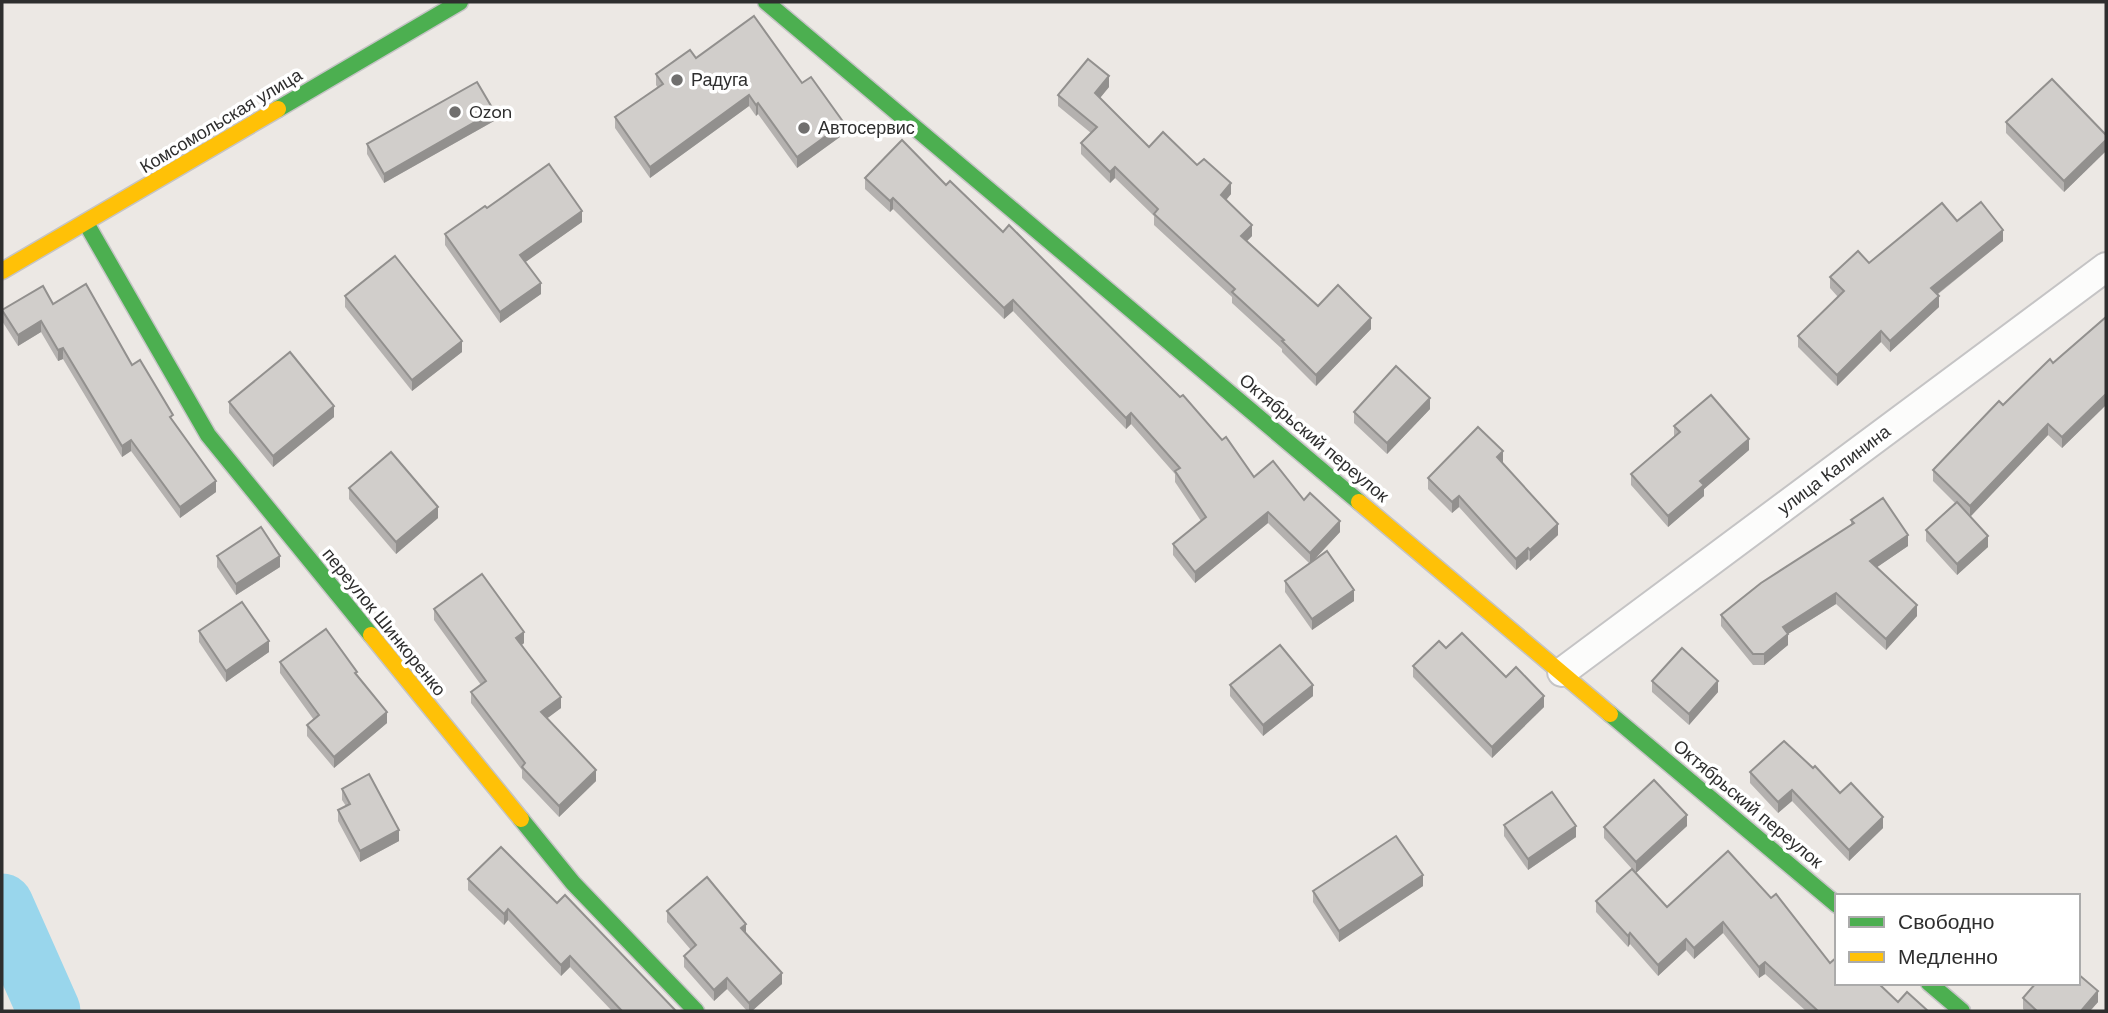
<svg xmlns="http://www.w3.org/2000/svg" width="2108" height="1013" viewBox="0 0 2108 1013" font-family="'DM Sans',sans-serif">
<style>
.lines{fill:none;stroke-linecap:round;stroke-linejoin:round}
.river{stroke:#99d6ec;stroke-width:63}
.street-casing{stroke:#c5c4c5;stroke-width:32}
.fast-casing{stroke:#c5c4c5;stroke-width:19}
.slow-casing{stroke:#c5c4c5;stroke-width:19}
.street{stroke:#fcfcfb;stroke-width:28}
.fast{stroke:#4caf50;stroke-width:16}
.slow{stroke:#ffc107;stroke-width:16}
.wall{fill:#b4b1af}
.shaded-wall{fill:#92908e}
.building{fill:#d1cecb;stroke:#92908e;stroke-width:2}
.poi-dot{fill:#706f6e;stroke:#fff;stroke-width:2.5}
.labels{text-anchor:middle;stroke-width:7;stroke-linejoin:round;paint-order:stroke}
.poi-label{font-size:18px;fill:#2e2e2e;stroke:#fff;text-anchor:start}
.street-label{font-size:18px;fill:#2e2e2e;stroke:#fff}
</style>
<rect width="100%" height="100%" fill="#ece8e4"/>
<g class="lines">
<!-- river -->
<polyline class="river" points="2,905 49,1011"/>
<defs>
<polyline id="street" points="1562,672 2106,267"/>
<g id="fast">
<polyline points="766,2 1359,502"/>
<polyline points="278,109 460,2"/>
<polyline points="86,223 208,435 371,635"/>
<polyline points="1610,714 1837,905"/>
<polyline points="521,819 573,883 696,1011"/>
<polyline points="1929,983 1962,1011"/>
</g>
<g id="slow">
<polyline points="2,271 278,109"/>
<polyline points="1359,502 1610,714"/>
<polyline points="371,635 521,819"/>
</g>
</defs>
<!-- street casing -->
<use href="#street" class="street-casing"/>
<!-- fast casing -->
<use href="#fast" class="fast-casing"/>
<!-- slow casing -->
<use href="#slow" class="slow-casing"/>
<!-- street -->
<use href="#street" class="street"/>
<!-- fast -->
<use href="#fast" class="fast"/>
<!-- slow -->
<use href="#slow" class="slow"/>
</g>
<!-- wall -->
<g class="wall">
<polygon points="696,58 802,83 844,134 797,168 758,114 756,116 749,106 650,178 615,128 615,117 658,88 656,85 656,74"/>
<polygon points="1109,87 1100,98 1149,147 1197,165 1231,194 1226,200 1252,236 1247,241 1318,306 1371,329 1316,386 1282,352 1282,349 1232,303 1232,297 1154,225 1154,216 1115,178 1110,183 1081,154 1081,143 1091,133 1058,106 1058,95"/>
<polygon points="494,121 384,183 367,154 367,144"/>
<polygon points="2006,122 2106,135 2106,151 2064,192 2006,133"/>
<polygon points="865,178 946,185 1254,477 1304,500 1340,532 1310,564 1268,523 1195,583 1173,555 1173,544 1201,521 1175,482 1175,474 1131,424 1126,429 1013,311 1004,319 893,209 890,212 865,189"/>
<polygon points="487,208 582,222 525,262 541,294 500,323 445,245 445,234"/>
<polygon points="1957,221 2003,241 1937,295 1939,307 1890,352 1881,342 1837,386 1798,347 1798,336 1838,297 1830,288 1830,277 1869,263"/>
<polygon points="345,296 462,352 412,391 345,307"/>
<polygon points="53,304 132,365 173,422 216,492 180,518 131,451 122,457 63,359 58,361 41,332 18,346 2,321 2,310"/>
<polygon points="2053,363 2106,405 2062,448 2048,435 1970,517 1988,547 1957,575 1926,541 1926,530 1955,503 1933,481 1933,470 2003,405"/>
<polygon points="229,402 334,417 273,467 229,413"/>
<polygon points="1430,409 1387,454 1354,423 1354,412"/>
<polygon points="1674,426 1749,450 1704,489 1704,496 1668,527 1631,485 1631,474 1674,437"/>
<polygon points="1503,462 1502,463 1558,535 1530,561 1528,559 1516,570 1459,507 1452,513 1428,489 1428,478"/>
<polygon points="349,488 438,518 396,554 349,499"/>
<polygon points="1851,520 1908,546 1877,567 1917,616 1886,650 1836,604 1788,634 1788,645 1764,665 1753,665 1721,626 1721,615 1851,525"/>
<polygon points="217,556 280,567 236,595 217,567"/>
<polygon points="1285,581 1354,601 1312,630 1285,592"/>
<polygon points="434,609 524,643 522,645 561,708 547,718 596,781 559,817 522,778 522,770 471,703 471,692 481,685 434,620"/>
<polygon points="199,631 269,652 226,682 199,642"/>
<polygon points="1446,648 1506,677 1544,707 1492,758 1413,677 1413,666"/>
<polygon points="280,662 357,675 387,723 334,768 307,736 307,725 314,720 280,673"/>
<polygon points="1652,681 1718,692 1689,725 1652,692"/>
<polygon points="1230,685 1313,696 1263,736 1230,696"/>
<polygon points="1750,772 1840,793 1883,828 1849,861 1792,801 1778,813 1750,783"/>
<polygon points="342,789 399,841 360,862 338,821 338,810 346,806 342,800"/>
<polygon points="1504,825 1576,837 1528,870 1504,836"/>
<polygon points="1687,826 1636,873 1667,907 1728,851 1830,963 1898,1002 1928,1011 1806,1011 1765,974 1759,978 1723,933 1694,959 1686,950 1658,976 1630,944 1628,947 1596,912 1596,901 1632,869 1604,838 1604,827"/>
<polygon points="468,879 557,903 676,1011 612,1011 570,967 561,976 508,920 504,925 468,890"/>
<polygon points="1423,886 1339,942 1313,902 1313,891"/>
<polygon points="667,911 746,933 782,984 752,1011 747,1011 727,989 714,1001 684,967 684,956 691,950 667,922"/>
<polygon points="2023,998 2098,1002 2090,1011 2025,1011 2023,1009"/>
</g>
<!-- shaded-wall -->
<g class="shaded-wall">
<polygon points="1109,76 1109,87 1095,104 1095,93"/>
<polygon points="749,95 749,106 650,178 650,167"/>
<polygon points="758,103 758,114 756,116 756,105"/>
<polygon points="494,111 494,121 384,183 384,174"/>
<polygon points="844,123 844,134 797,168 797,157"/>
<polygon points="2106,140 2106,151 2064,192 2064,181"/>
<polygon points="1115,167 1115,178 1110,183 1110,172"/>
<polygon points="1231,183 1231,194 1221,206 1221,195"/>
<polygon points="893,198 893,209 890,212 890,201"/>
<polygon points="582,211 582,222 520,266 520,255"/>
<polygon points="1252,225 1252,236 1241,247 1241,236"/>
<polygon points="2003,230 2003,241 1931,299 1931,288"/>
<polygon points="541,283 541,294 500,323 500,312"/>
<polygon points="1939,296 1939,307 1890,352 1890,341"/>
<polygon points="1013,300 1013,311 1004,319 1004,308"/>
<polygon points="1371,318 1371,329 1316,386 1316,375"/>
<polygon points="41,321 41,332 18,346 18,335"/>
<polygon points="1881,331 1881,342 1837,386 1837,375"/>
<polygon points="462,341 462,352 412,391 412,380"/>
<polygon points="63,348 63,359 58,361 58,350"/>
<polygon points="2106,394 2106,405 2062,448 2062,437"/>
<polygon points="1430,398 1430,409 1387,454 1387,443"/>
<polygon points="334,406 334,417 273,467 273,456"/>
<polygon points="1131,413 1131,424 1126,429 1126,418"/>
<polygon points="2048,424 2048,435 1970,517 1970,506"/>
<polygon points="1749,439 1749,450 1704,489 1704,496 1668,527 1668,516 1700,481"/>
<polygon points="131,440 131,451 122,457 122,446"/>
<polygon points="1503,451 1503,462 1497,468 1497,457"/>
<polygon points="216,481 216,492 180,518 180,507"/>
<polygon points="1459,496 1459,507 1452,513 1452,502"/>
<polygon points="438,507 438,518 396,554 396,542"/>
<polygon points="1268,512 1268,523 1195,583 1195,572"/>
<polygon points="1340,521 1340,532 1310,564 1310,553"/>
<polygon points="1558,524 1558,535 1530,561 1530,550"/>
<polygon points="1908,535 1908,546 1870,572 1870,561"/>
<polygon points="1988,536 1988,547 1957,575 1957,564"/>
<polygon points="1528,548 1528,559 1516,570 1516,559"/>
<polygon points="280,556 280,567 236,595 236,584"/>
<polygon points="1354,590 1354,601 1312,630 1312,619"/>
<polygon points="1836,593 1836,604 1788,634 1788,645 1764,665 1764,654 1783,627"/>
<polygon points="1917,605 1917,616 1886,650 1886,639"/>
<polygon points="524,632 524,643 516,649 516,638"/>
<polygon points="269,641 269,652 226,682 226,671"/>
<polygon points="1718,681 1718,692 1689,725 1689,714"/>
<polygon points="1313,685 1313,696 1263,736 1263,725"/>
<polygon points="1544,696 1544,707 1492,758 1492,747"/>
<polygon points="561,697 561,708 541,723 541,712"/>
<polygon points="387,712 387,723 334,768 334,757"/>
<polygon points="596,770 596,781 559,817 559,806"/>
<polygon points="1792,790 1792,801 1778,813 1778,802"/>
<polygon points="1687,815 1687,826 1636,873 1636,862"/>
<polygon points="1883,817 1883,828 1849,861 1849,850"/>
<polygon points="1576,826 1576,837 1528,870 1528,859"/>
<polygon points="399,830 399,841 360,862 360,851"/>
<polygon points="1423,875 1423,886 1339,942 1339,931"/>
<polygon points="508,909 508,920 504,925 504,914"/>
<polygon points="1723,922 1723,933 1694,959 1694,948"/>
<polygon points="746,924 746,935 741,928"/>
<polygon points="1630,933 1630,944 1628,947 1628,936"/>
<polygon points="1686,939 1686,950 1658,976 1658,965"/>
<polygon points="570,956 570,967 561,976 561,965"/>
<polygon points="1765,962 1765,974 1759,978 1759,967"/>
<polygon points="782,973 782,984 752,1011 749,1011 749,1003"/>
<polygon points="727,978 727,989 714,1001 714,990"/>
<polygon points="2098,991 2098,1002 2090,1011 2081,1011"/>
</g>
<!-- building -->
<g class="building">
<polygon points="754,16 802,83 811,77 844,123 797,157 758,103 756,105 749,95 650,167 615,117 663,84 656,74 690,50 696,58"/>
<polygon points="1088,59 1109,76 1095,93 1149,147 1163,132 1197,165 1204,159 1231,183 1221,195 1252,225 1241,236 1318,306 1338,285 1371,318 1316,375 1282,341 1284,340 1232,292 1235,289 1154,214 1158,209 1115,167 1110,172 1081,143 1097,127 1058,95"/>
<polygon points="2052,79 2106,135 2106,140 2064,181 2006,122"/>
<polygon points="477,82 494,111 384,174 367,144"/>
<polygon points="902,140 946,185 950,181 1003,232 1009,225 1180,397 1183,395 1222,440 1226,437 1254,477 1273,461 1304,500 1310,493 1340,521 1310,553 1268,512 1195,572 1173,544 1206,517 1175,471 1180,468 1131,413 1126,418 1013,300 1004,308 893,198 890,201 865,178"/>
<polygon points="549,164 582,211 520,255 541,283 500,312 445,234 485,206 487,208"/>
<polygon points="1981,202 2003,230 1931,288 1939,296 1890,341 1881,331 1837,375 1798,336 1844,291 1830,277 1858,251 1869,263 1942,203 1957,221"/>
<polygon points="395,256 462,341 412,380 345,296"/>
<polygon points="86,284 132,365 140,360 173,415 170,417 216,481 180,507 131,440 122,446 63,348 58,350 41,321 18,335 2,310 43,286 53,304"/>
<polygon points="2106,317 2106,394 2062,437 2048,424 1970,506 1933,470 1999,401 2003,405 2050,359 2053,363"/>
<polygon points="290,352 334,406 273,456 229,402"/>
<polygon points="1396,366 1430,398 1387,443 1354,412"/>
<polygon points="1711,395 1749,439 1700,481 1704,485 1668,516 1631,474 1680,432 1674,426"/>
<polygon points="1478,427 1503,451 1497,457 1558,524 1530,550 1528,548 1516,559 1459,496 1452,502 1428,478"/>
<polygon points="391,452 438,507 396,542 349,488"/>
<polygon points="1883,498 1908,535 1870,561 1917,605 1886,639 1836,593 1783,627 1788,634 1764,654 1753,654 1721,615 1761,583 1854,523 1851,520"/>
<polygon points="1957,502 1988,536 1957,564 1926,530"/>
<polygon points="261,527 280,556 236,584 217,556"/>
<polygon points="1327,551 1354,590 1312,619 1285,581"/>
<polygon points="482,574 524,632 516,638 561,697 541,712 596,770 559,806 522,767 525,763 471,692 486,681 434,609"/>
<polygon points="242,602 269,641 226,671 199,631"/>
<polygon points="326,629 357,672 355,673 387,712 334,757 307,725 319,715 280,662"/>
<polygon points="1462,633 1506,677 1516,667 1544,696 1492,747 1413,666 1439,641 1446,648"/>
<polygon points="1280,645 1313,685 1263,725 1230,685"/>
<polygon points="1682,648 1718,681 1689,714 1652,681"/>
<polygon points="1784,741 1813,768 1815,766 1840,793 1851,783 1883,817 1849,850 1792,790 1778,802 1750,772"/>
<polygon points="369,774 399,830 360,851 338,810 350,804 342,789"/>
<polygon points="1654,780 1687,815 1636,862 1604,827"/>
<polygon points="1552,792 1576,826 1528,859 1504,825"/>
<polygon points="1396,836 1423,875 1339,931 1313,891"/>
<polygon points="501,847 557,903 565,895 676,1011 622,1011 570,956 561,965 508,909 504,914 468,879"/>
<polygon points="1728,851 1771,898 1776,894 1830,963 1837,957 1837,983 1878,983 1898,1002 1907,992 1928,1011 1818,1011 1765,962 1759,967 1723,922 1694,948 1686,939 1658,965 1630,933 1628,936 1596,901 1632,869 1667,907"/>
<polygon points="707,877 746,924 741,928 782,973 749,1003 727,978 714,990 684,956 696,945 667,911"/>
<polygon points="2078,974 2098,991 2081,1011 2037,1011 2023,998 2036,983 2078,983"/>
</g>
<!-- markers -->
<g class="poi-dot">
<circle cx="677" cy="80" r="7"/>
<circle cx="455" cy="112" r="7"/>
<circle cx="804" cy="128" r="7"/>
</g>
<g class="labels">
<!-- poi labels -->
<g class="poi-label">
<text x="691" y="86">Радуга</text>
<text x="469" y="118">Ozon</text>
<text x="818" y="134">Автосервис</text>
</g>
<!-- street labels -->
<g class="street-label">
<text transform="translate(221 121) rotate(-31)" y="6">Комсомольская улица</text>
<text transform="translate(1314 438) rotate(40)" y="6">Октябрьский переулок</text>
<text transform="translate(1834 470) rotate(-37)" y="6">улица Калинина</text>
<text transform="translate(384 622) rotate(51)" y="6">переулок Шинкоренко</text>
<text transform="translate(1748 804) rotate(40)" y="6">Октябрьский переулок</text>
</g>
</g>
<!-- border -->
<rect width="2108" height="1013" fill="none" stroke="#2e2e2e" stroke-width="7"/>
<!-- legend -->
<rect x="1835" y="894" width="245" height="91" fill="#ffffff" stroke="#ababab" stroke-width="2"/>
<rect x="1849" y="917" width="35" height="10" fill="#4caf50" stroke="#ababab" stroke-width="2"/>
<text x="1898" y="929" font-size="21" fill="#2e2e2e">Свободно</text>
<rect x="1849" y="952" width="35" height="10" fill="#ffc107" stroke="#ababab" stroke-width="2"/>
<text x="1898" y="964" font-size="21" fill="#2e2e2e">Медленно</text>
</svg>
